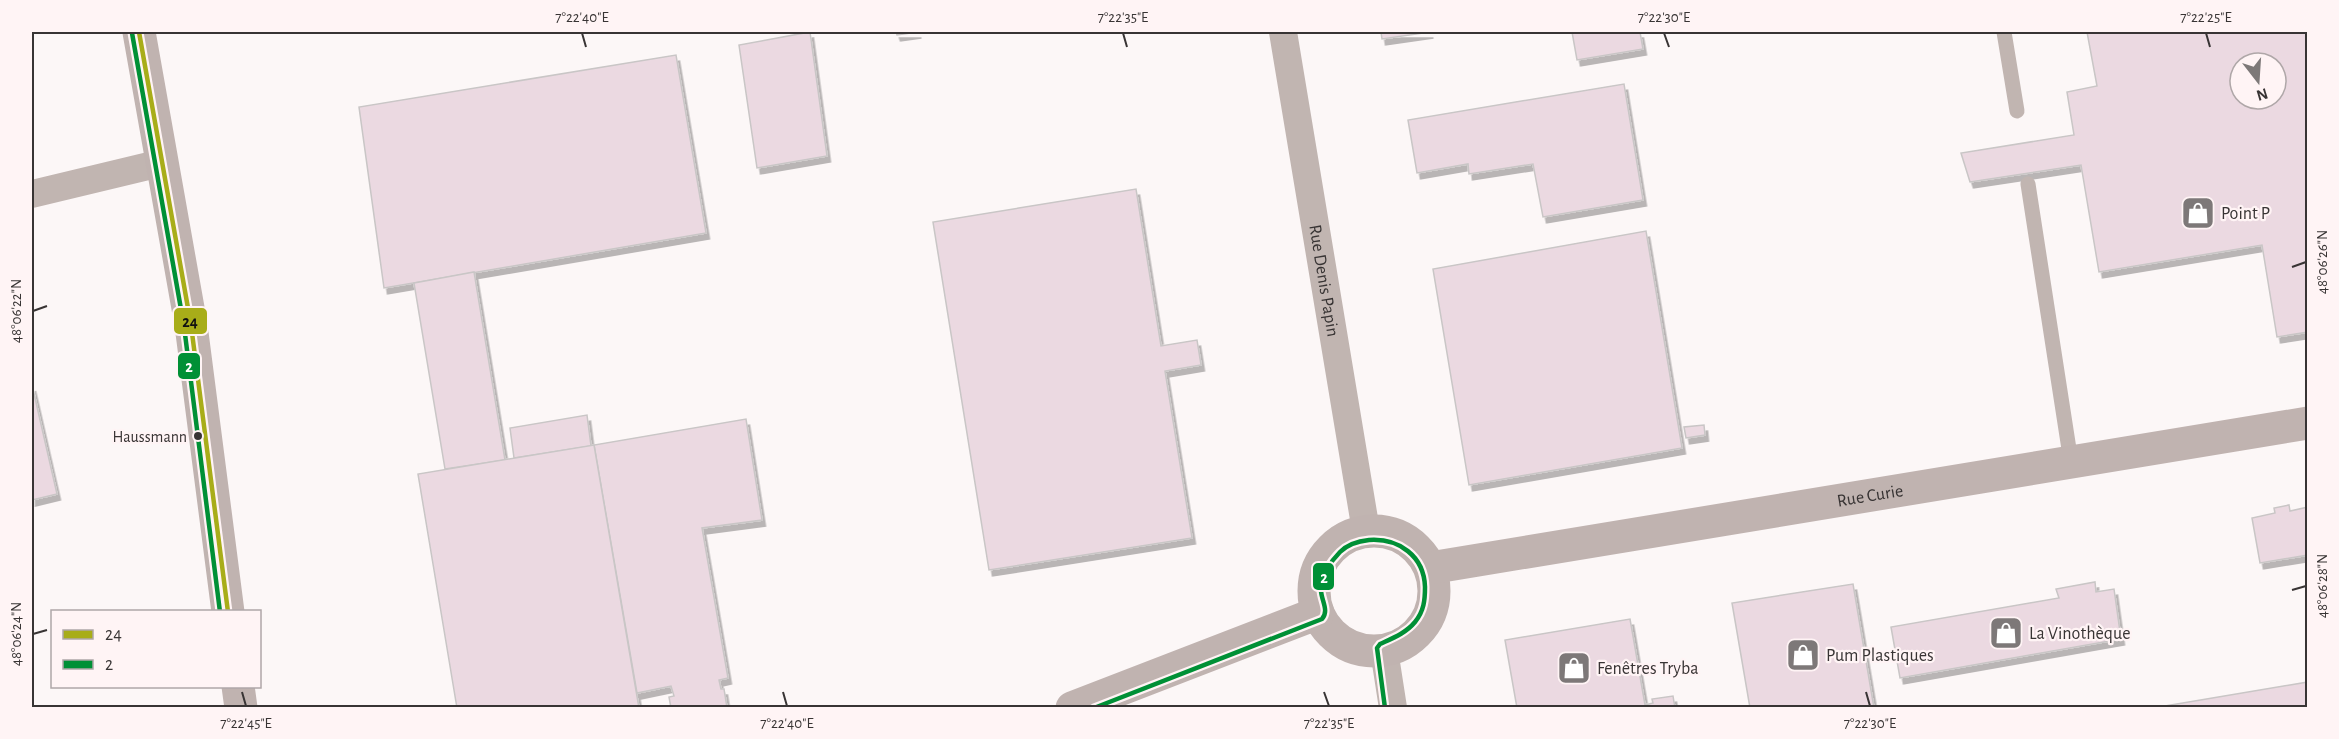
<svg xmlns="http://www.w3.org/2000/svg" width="2339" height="739" viewBox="0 0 2339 739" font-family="'Alegreya Sans',sans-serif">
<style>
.building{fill:#ebd9e1;stroke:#c9c6c6;stroke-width:1.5;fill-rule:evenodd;filter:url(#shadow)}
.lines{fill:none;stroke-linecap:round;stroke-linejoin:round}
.lane{stroke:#c1b5b1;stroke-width:15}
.street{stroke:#c1b5b1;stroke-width:28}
.secondary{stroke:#c0b3b0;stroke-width:33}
.bus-1-casing{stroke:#fff4f5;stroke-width:9}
.bus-2-casing{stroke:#fff4f5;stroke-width:9}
.bus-1{stroke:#a8ad19;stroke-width:4.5}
.bus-2{stroke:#009036;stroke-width:4.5}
.ticks{fill:none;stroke:#383434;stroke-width:2}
.bus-dot{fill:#383434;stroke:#fff4f5;stroke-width:2}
.labels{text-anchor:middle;stroke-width:4.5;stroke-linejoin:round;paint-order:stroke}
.bus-label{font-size:16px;fill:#383434;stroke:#fff4f5;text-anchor:end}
.poi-label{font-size:18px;fill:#383434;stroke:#fff4f5;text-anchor:start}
.street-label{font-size:18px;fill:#383434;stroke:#fff4f5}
.line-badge{stroke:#fff4f5;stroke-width:2}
.badge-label{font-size:16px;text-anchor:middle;font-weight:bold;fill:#fff}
.pale-badge-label{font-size:16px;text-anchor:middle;font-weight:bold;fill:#111}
.neatline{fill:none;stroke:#383434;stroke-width:2}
.ticks-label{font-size:15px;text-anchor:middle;fill:#383434}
</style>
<defs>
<filter id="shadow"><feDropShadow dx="3.5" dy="6" stdDeviation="0" flood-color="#0004"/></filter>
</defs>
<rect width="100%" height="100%" fill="#fcf7f7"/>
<!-- building -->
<g class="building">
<polygon points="810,32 827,156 757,168 739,45"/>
<polygon points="896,32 918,32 897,35"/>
<polygon points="1381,32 1430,32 1382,39"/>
<polygon points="1572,32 1640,32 1643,49 1577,60"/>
<path d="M 2087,32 L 2308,32 L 2308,332 L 2277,337 L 2262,245 L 2099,272 L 2081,165 L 1970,182 L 1961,153 L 2074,135 L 2067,92 L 2097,86 ZM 2240,63 L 2276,63 L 2276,99 L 2240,99 Z"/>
<polygon points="676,55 706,233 384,288 359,107"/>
<polygon points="1624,84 1643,200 1543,217 1533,164 1469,174 1468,164 1417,173 1408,120"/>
<polygon points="1136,189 1161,346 1197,340 1201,365 1165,371 1192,538 989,570 933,222"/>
<polygon points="1646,231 1682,448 1469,485 1433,269"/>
<polygon points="474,272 505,460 445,469 414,283"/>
<polygon points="32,385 57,494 32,500"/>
<polygon points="587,415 591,446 514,458 510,428"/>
<polygon points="746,419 762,520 702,528 728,678 719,680 721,689 724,689 727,708 671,708 669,697 674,696 671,686 637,693 594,445"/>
<polygon points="1704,425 1705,435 1686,438 1684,427"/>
<polygon points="594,445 639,708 457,708 418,474"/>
<polygon points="2289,505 2290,511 2308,507 2308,555 2260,563 2252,518 2275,513 2274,508"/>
<polygon points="2095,582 2096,592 2114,589 2121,639 1900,678 1891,627 2059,598 2056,589"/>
<polygon points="1853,584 1874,708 1750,708 1732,603"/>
<polygon points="1630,619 1645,705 1653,703 1652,699 1673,696 1675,708 1517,708 1505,640"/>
<polygon points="2308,682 2308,708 2153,708"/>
</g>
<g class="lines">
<!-- lane -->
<g class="lane">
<polyline points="2004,32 2017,111"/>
<polyline points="2028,184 2071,462"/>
</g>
<!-- street -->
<g class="street">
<path id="s1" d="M 1283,32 L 1366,531"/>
<polyline points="32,194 161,163"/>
<polyline points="1384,650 1393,708"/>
</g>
<!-- secondary -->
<g class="secondary">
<polyline points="139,32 191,325 228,612"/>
<circle cx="1374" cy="591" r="60"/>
<path id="s2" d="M 1430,568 L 2308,423"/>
<polyline points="238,686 241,708"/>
<polyline points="1072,708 1318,613"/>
</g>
<defs>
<polyline id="bus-1" points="139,32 191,325 228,612"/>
<g id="bus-2">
<polyline points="132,33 184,326 220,612"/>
<path d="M 1094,708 L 1322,619 C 1330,610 1320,599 1321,588 C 1323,574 1330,562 1340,552 C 1347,545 1359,541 1369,540 C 1399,538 1424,556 1425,587 C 1425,600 1424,611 1415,622 C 1406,633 1393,638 1380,644 L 1377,648 L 1385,708"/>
</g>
</defs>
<!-- bus-1 casing -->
<use href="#bus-1" class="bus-1-casing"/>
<!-- bus-2 casing -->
<use href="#bus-2" class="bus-2-casing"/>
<!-- bus-1 -->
<use href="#bus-1" class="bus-1"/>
<!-- bus-2 -->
<use href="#bus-2" class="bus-2"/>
</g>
<!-- ticks -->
<path class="ticks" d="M 582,33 L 586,47M 1123,33 L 1127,47M 1664,33 L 1669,47M 2206,33 L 2210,47M 2292,267 L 2306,262M 33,311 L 47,306M 2292,590 L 2306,586M 33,634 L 47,630M 242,692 L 246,706M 783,692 L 787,706M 1324,692 L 1329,706M 1866,692 L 1870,706"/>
<!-- icons -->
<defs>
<symbol id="shop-square" viewBox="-11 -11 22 22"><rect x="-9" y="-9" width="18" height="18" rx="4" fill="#7d7878" stroke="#fff4f5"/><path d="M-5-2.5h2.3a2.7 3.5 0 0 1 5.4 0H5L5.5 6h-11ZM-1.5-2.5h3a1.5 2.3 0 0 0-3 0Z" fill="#fff"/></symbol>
</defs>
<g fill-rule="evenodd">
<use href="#shop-square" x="2179" y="194" width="38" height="38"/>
<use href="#shop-square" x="1987" y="614" width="38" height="38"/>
<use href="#shop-square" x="1784" y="636" width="38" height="38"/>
<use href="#shop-square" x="1555" y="649" width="38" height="38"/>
</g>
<!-- markers -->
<circle class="bus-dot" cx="198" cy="436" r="5"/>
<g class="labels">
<!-- bus labels -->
<g class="bus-label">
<text x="187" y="442">Haussmann</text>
</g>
<!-- poi labels -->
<g class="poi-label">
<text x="2221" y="219">Point P</text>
<text x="2029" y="639">La Vinothèque</text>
<text x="1826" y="661">Pum Plastiques</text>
<text x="1597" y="674">Fenêtres Tryba</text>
</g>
<!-- street labels -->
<g class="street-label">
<text dy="6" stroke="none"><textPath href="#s1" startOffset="252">Rue Denis Papin</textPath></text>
<text dy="6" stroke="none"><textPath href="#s2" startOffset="446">Rue Curie</textPath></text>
</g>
</g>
<g class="line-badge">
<rect x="173" y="307" width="35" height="28" rx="6" fill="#a8ad19"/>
<rect x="177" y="352" width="24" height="28" rx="6" fill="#009036"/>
<rect x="1312" y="562" width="23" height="29" rx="6" fill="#009036"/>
</g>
<g class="badge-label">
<text x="189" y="372">2</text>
<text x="1324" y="583">2</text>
</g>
<g class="pale-badge-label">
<text x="190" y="327">24</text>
</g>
<!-- border -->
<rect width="2339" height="739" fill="none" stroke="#fff4f5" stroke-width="66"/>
<!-- legend -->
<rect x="51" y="610" width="210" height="78" fill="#fff4f5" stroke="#afa7a8" stroke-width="1.5"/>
<rect x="63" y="630" width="30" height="9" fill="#a8ad19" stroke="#afa7a8" stroke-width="1.5"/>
<text x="105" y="640" font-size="18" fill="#383434">24</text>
<rect x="63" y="660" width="30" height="9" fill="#009036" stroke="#afa7a8" stroke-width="1.5"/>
<text x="105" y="670" font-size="18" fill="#383434">2</text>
<!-- north arrow -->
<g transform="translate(2258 81) rotate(163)"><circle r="28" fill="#fff4f5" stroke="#afa7a8" stroke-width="1.5"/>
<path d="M0-4.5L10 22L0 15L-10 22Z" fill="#7d7878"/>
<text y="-9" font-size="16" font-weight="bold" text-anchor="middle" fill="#383434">N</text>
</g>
<rect x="33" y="33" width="2273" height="673" class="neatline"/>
<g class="ticks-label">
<text x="582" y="22">7°22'40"E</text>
<text x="1123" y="22">7°22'35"E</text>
<text x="1664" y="22">7°22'30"E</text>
<text x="2206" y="22">7°22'25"E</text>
<text transform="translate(2322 262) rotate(-90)" y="5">48°06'26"N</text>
<text transform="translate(16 311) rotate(-90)" y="5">48°06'22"N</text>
<text transform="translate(2322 586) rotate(-90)" y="5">48°06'28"N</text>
<text transform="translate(16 634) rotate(-90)" y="5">48°06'24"N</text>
<text x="246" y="728">7°22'45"E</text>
<text x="787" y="728">7°22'40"E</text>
<text x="1329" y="728">7°22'35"E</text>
<text x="1870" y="728">7°22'30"E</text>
</g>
</svg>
